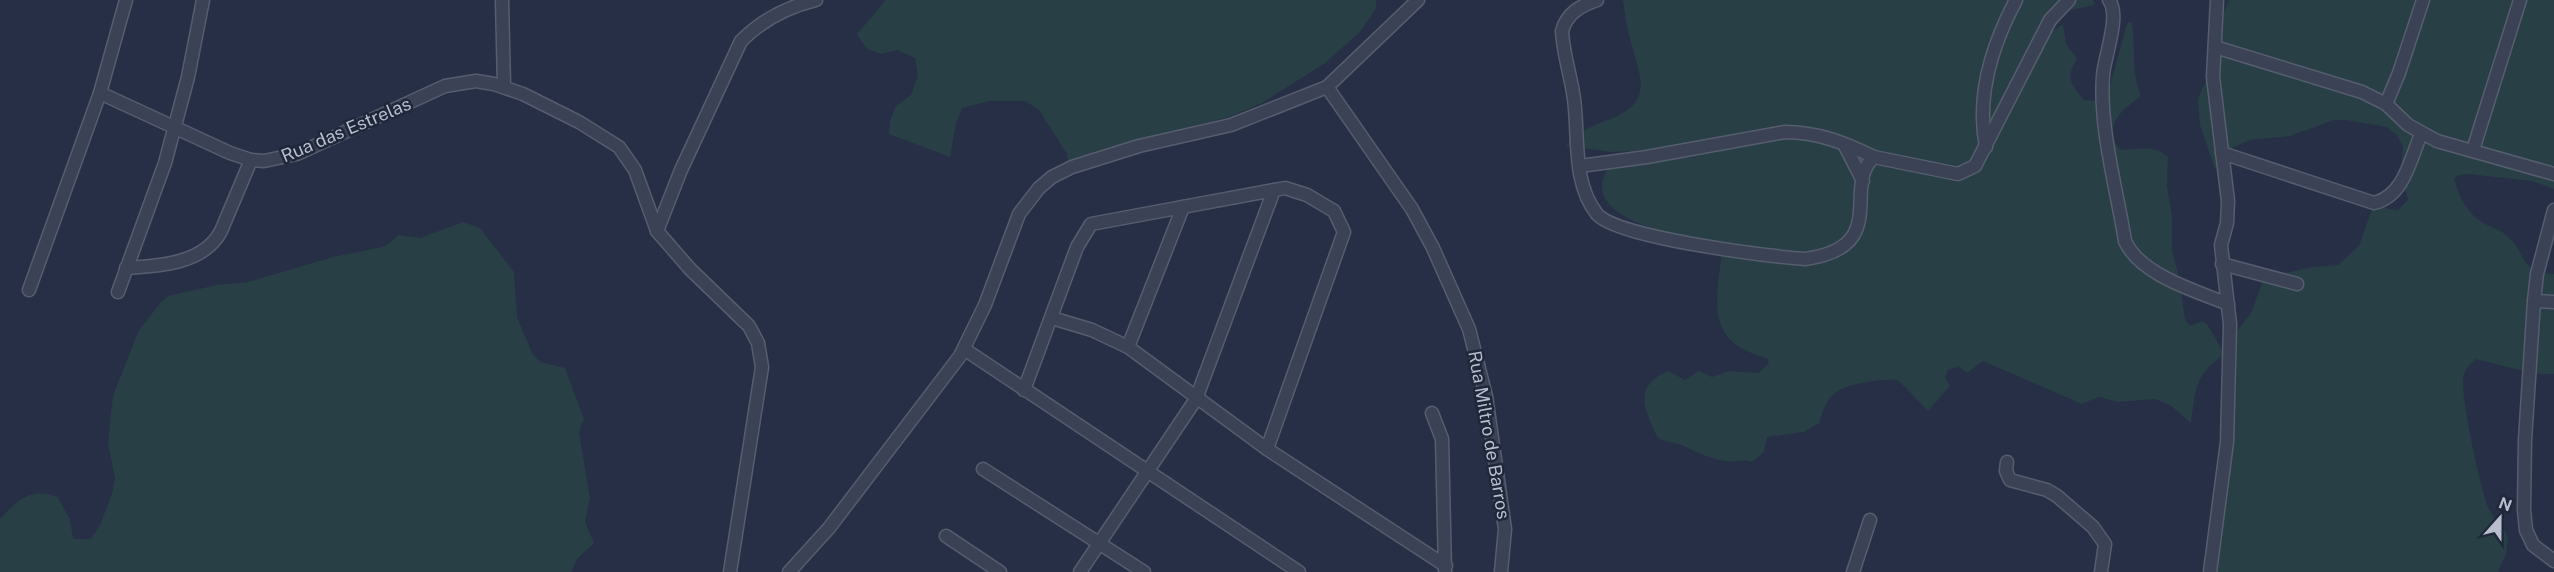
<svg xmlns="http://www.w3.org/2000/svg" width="2554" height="572" viewBox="0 0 2554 572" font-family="'Public Sans',sans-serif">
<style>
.green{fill:#283f46}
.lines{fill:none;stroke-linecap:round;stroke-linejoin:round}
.minor-casing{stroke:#565d6f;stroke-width:15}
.minor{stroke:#3b4255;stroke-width:12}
.labels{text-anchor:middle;stroke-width:5;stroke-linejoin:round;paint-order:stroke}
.street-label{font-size:18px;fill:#b8bece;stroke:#1f273a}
</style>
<rect width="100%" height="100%" fill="#262f45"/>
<!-- green -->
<g class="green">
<polygon points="886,0 1376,0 1376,8 1361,31 1325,63 1262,103 1229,117 1125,144 1069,166 1067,154 1039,110 1025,101 989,101 962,108 956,123 950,157 889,134 890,121 896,106 911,95 918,76 915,58 897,50 881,54 866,48 857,34"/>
<path d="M 1623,0 L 2093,0 L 2095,5 L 2066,11 L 2053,31 L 2063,24 L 2066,44 L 2077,59 C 2065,80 2070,81 2084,100 L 2103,101 L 2107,97 L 2126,27 L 2128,22 L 2132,23 C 2136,48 2131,73 2141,96 C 2126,108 2110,117 2114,138 C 2115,144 2117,147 2122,150 C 2138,149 2156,145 2168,157 L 2167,186 L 2172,217 L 2172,250 L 2179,277 L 2185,319 L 2190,326 L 2202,321 L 2207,324 L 2224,353 L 2229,341 L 2251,313 L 2264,278 L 2313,267 L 2338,265 L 2359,246 L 2373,206 L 2378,204 L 2388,209 L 2398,210 L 2408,200 L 2401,170 L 2403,147 L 2397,135 L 2387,127 L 2346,120 L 2334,120 L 2290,136 L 2249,140 L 2230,149 L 2215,169 L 2200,125 L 2198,100 L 2202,88 L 2211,76 L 2217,27 L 2229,0 L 2554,0 L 2554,189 L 2532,181 L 2468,174 L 2458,175 L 2454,179 C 2459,197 2468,215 2485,224 C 2491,227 2501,230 2506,235 C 2528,253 2518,272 2554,274 L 2554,374 L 2535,374 L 2476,359 C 2470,364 2464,370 2463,378 C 2461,397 2481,494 2490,511 C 2495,521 2504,527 2508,538 L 2506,554 L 2498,572 L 2212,572 L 2234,431 L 2232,376 L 2224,354 C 2194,377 2196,387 2191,423 L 2170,405 L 2155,399 L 2118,402 L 2099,397 L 2082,404 L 1983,361 L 1967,373 L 1959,366 L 1948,370 L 1945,378 L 1950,386 L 1928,411 L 1898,380 C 1883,379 1850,383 1838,391 C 1826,397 1823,412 1819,423 L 1804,432 L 1767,437 L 1764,452 L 1752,462 C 1742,458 1736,463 1726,461 C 1707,459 1695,450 1678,444 C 1672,442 1665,442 1660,439 C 1655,435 1653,428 1651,423 C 1640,398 1641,383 1668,371 L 1685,380 L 1699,371 L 1712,377 L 1729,371 L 1759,373 L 1769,363 L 1767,358 C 1703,343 1717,300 1722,249 L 1712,244 C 1684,236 1578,220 1607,170 L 1651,150 L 1612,152 L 1566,146 C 1578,130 1595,125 1613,118 C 1652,101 1641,79 1632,46 C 1627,31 1625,15 1623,0 Z"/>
<path d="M 463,222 L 480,228 L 514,272 L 517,317 L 532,353 L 540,362 L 565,368 L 584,419 L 579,432 L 590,498 L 585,522 L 594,543 L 577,559 L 571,572 L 0,572 L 0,519 C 18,499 31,487 58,497 L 70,520 L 73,539 L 91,539 L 100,525 L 112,494 L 115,478 L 108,443 L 113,396 L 138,332 L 161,302 L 168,296 L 217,285 L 248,282 L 333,257 L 382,247 L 390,243 L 398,235 L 420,238 Z"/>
</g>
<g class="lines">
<defs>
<g id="minor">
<polyline points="502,0 504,86"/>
<path d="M 1597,0 C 1580,6 1567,13 1562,31 C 1563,54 1571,76 1574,99 C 1579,136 1572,183 1597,214 C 1617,238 1768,256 1805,259 C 1892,247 1841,186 1874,157 L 1958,174 L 1975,166 L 2050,20 L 2069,0"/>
<path d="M 2109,0 C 2121,16 2104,57 2103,76 C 2099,128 2117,190 2125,241 C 2140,275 2196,291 2228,304"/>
<polyline points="2215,47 2362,92 2386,104 2408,125 2437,141 2554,174"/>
<polyline points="1327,87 1412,209 1433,248 1469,329 1486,396 1505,529 1501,572"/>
<polyline points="100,93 230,153 251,160 264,161 297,154 445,86 476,81 494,84 523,94 579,122 619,147 635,170 657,231"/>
<polyline points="2386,104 2399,73 2423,0"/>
<polyline points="1844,144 1863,181"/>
<path d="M 1986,147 C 1976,97 1992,45 2016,0"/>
<polyline points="2473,150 2520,0"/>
<path d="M 2222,153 L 2374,203 C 2404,196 2410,160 2421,134"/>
<path d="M 1580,166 L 1647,157 L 1785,132 C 1818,132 1845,143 1874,157"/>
<polyline points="2554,210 2537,274 2534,301 2525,440 2524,510 2526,530 2533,545 2554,561"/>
<polyline points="2222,264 2297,284"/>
<path d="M 126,268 C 159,266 204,264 221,231 L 251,160"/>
<polyline points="29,290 100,93 126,0"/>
<polyline points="118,292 165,163 188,77 203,0"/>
<polyline points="2534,301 2554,302"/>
<polyline points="1052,318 1092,330 1128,347 1267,449 1446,566"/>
<polyline points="1128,347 1183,207"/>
<polyline points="964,349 1299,572"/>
<polyline points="1024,390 1077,247 1091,224 1285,188 1307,195 1334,211 1344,232 1267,449"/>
<polyline points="1432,413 1442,439 1445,571"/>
<polyline points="2007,462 2006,471 2010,480 2047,490 2057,496 2093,527 2105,544 2101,572"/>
<polyline points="983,469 1144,572"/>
<polyline points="946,536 1000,572"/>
<path d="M 730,572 L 762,367 L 758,343 L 749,326 L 690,269 L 657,231 L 681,170 L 741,41 C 762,20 787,7 816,0"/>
<polyline points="789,572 829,528 960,356 985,305 1019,214 1039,188 1052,177 1072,167 1139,146 1231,125 1327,87 1418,0"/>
<polyline points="1080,572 1196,399 1274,190"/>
<polyline points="1853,572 1870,520"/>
<polyline points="2210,572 2227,442 2230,324 2221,245 2227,223 2228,201 2213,77 2217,0"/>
</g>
</defs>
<!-- minor casing -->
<use href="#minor" class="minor-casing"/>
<!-- minor -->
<use href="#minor" class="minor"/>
</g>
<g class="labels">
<!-- street labels -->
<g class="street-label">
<text transform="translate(346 130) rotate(-23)" y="6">Rua das Estrelas</text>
<text transform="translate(1489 435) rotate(80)" y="6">Rua Miltro de Barros</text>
</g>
</g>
<!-- north arrow -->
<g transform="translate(2500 518) rotate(21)" stroke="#1f273a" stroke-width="4.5" paint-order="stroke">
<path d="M0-4.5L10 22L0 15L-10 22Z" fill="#b8bece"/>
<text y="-9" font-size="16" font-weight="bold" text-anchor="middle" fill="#b8bece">N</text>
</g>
</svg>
